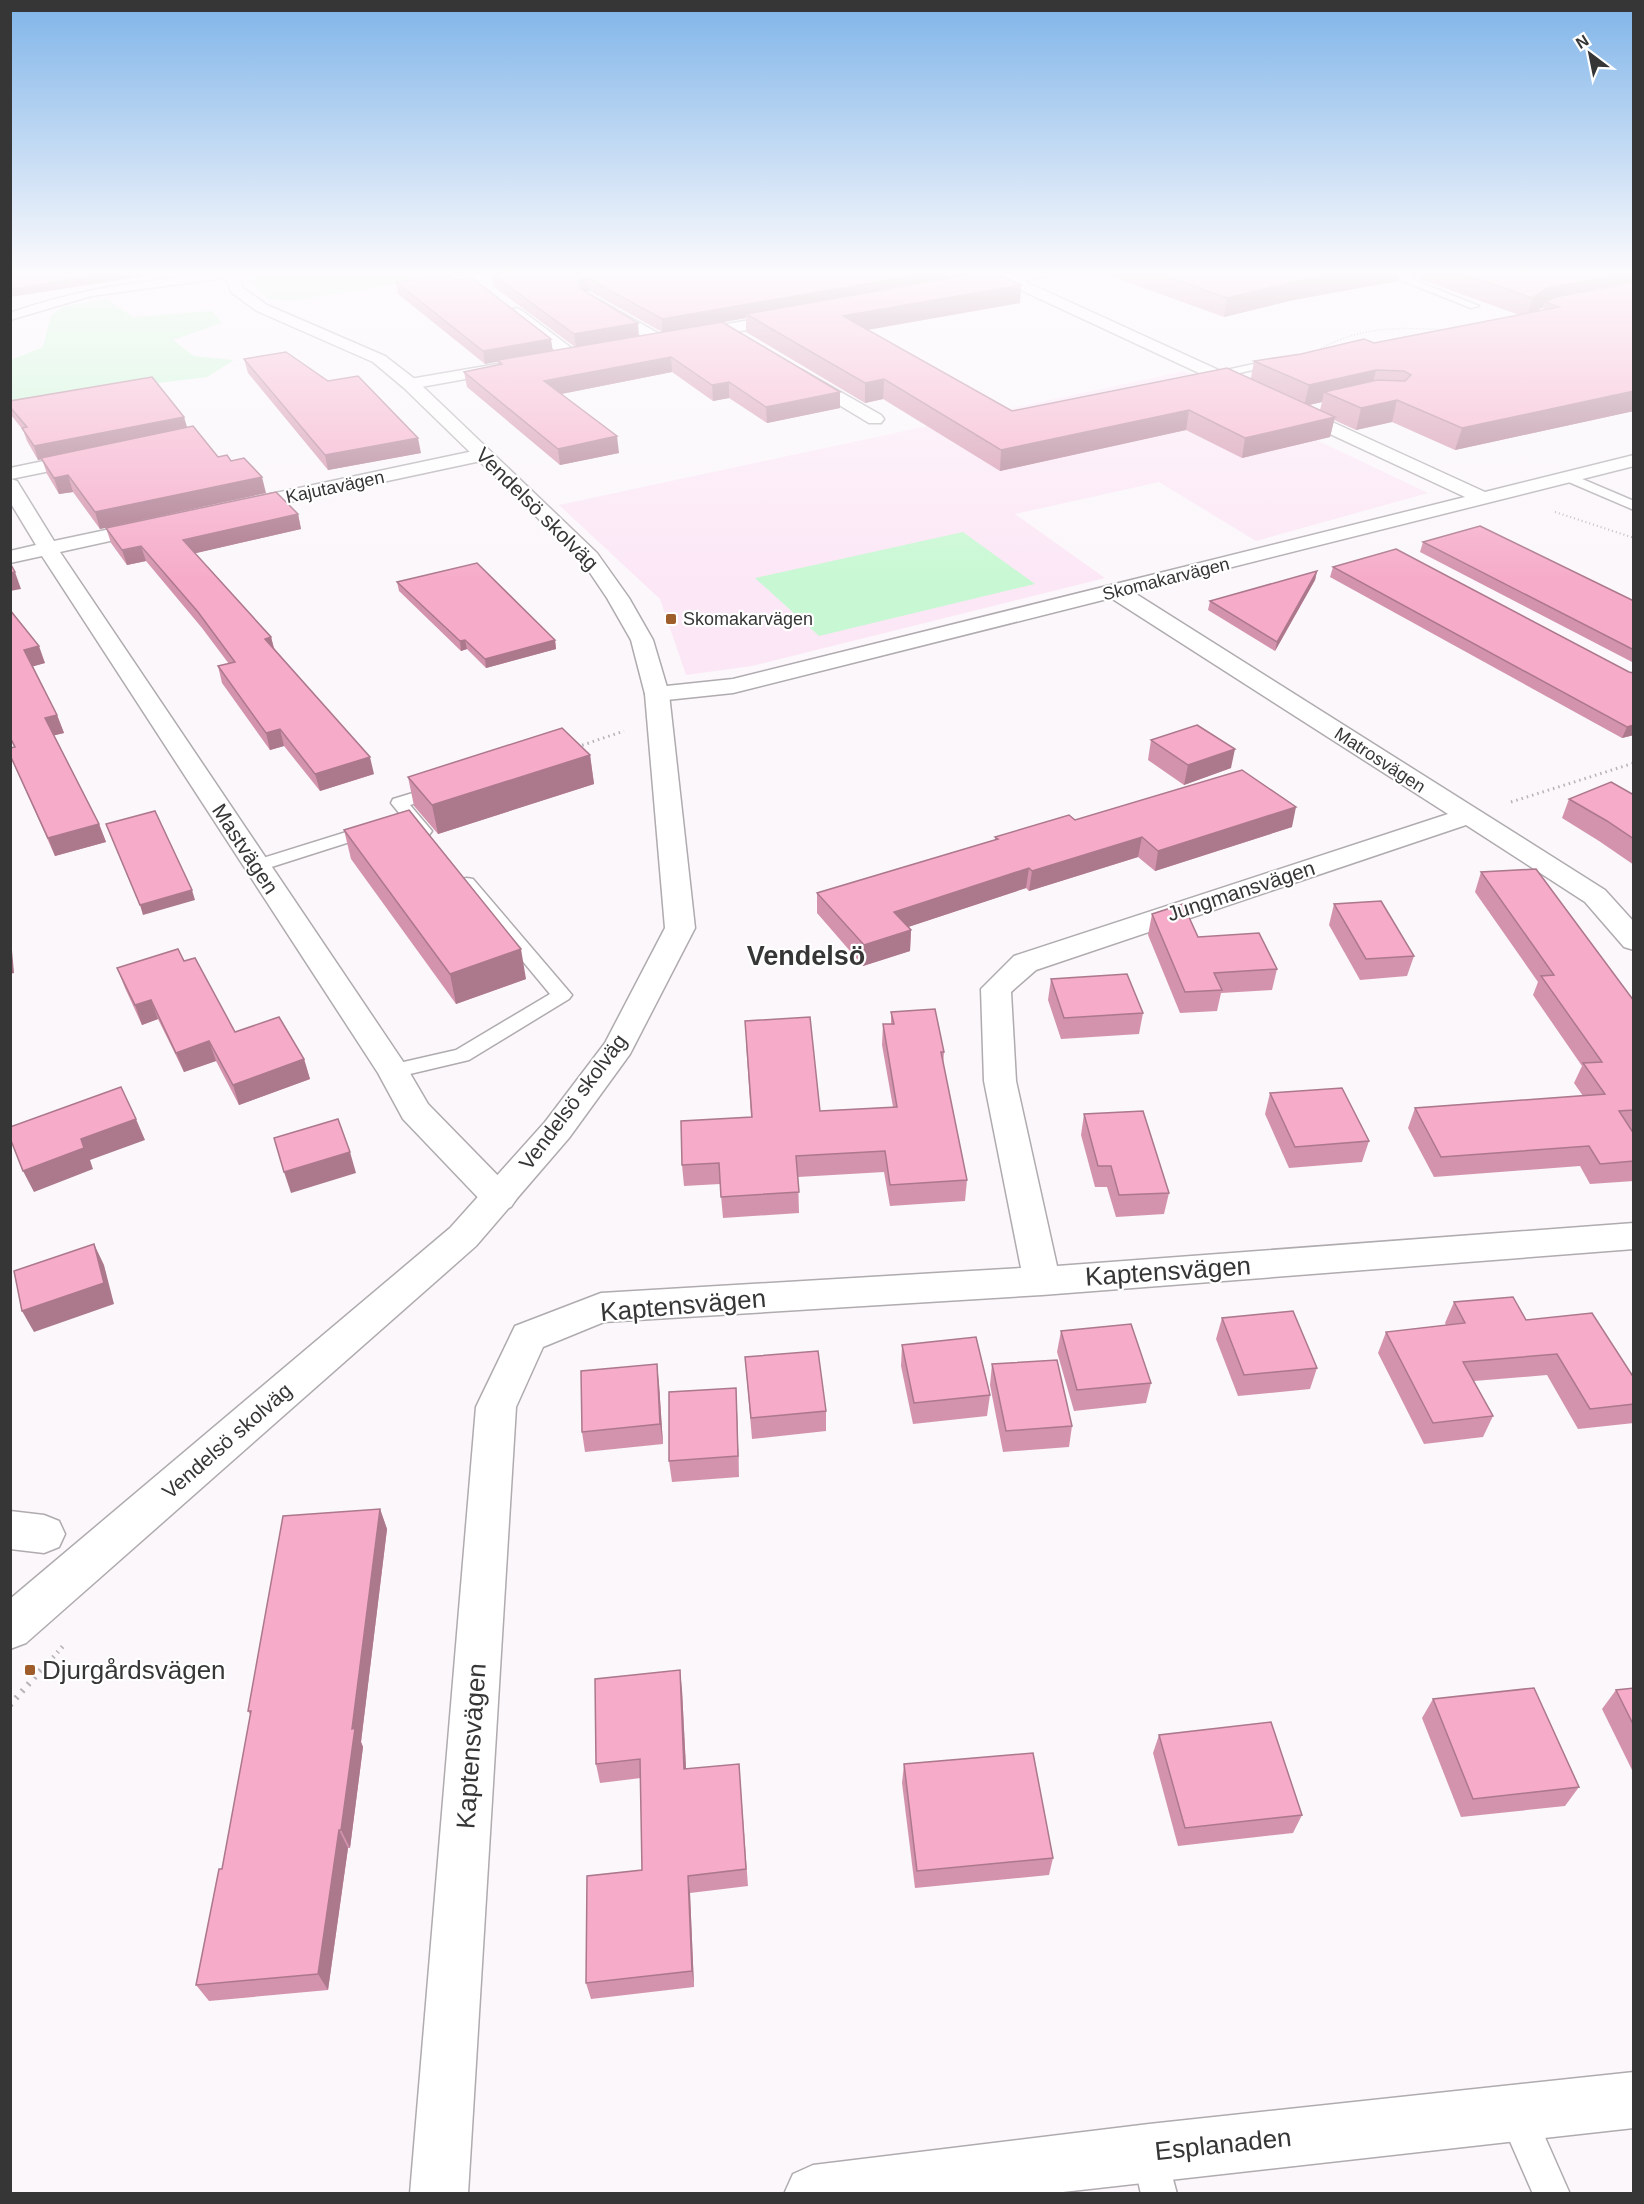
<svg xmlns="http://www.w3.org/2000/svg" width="1644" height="2204" viewBox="0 0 1644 2204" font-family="Arial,sans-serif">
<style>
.education{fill:#fce7f6}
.green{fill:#c8f8d3}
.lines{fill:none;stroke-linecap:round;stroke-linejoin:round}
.lane-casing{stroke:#afabaf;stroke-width:3}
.street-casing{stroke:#afabaf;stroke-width:3}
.secondary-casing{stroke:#afabaf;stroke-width:3}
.path-far4{stroke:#b6b4b6;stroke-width:1.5;stroke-dasharray:1 2;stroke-linecap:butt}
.path-far3{stroke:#b6b4b6;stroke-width:2;stroke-dasharray:1 3;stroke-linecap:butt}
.path-far2{stroke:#b6b4b6;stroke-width:3;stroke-dasharray:1.5 4;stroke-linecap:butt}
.path-far1{stroke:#b6b4b6;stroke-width:4.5;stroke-dasharray:1.5 5;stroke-linecap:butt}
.path{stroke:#b6b4b6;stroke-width:6;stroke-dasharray:2 7;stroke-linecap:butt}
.lane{fill:#fff;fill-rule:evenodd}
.street{fill:#fff;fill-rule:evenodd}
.secondary{fill:#fff;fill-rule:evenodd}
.wall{fill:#d493ac;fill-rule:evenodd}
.shaded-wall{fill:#ac788c}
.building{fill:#f6abc8;stroke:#ac788c;stroke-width:1.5}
.poi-dot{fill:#a05d2c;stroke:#fff;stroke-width:2}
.labels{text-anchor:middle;stroke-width:4.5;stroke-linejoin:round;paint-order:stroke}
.far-street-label{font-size:18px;fill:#373637;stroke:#fff}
.far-poi-label{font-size:18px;fill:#373637;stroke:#fff;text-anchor:start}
.street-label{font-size:21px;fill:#373637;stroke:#fff}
.near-street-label{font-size:26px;fill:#373637;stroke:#fff}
.near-poi-label{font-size:26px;fill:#373637;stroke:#fff;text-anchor:start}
.district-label{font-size:27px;font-weight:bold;fill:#373637;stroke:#fff}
</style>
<rect width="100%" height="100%" fill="#fbf7fb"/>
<!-- education -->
<polygon class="education" points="1185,371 1304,434 1428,493 1256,541 1159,482 1015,514 1105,578 752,666 686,675 660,599 559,505"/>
<!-- green -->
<g class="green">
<polygon points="248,273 466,273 289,301 269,299 249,278"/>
<polygon points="107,299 133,317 212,311 222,323 173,340 194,356 234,360 207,377 142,385 11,409 11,360 43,347 51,316 62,307"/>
<polygon points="963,532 1035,584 819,636 755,578"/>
</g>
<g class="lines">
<defs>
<g id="lane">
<path d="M 213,273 L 236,274 L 231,277 L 91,296 L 10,320 L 10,313 C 76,289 144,281 213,273 Z"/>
<polygon points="1383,273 1396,273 1479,306 1471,308"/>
<polygon points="1281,358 1286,361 1285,363 1217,378 1212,375 1217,372"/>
<polygon points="1568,473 1634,501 1634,510 1564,480 1564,474"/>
<polygon points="439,785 447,790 445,794 410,805 432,831 429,835 417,835 391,803 393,799"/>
<polygon points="372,824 378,825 381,829 378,833 262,870 250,870 247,866 250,862"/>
<polygon points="467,878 473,879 572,995 569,999 469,1060 393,1078 386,1076 383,1071 386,1066 456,1050 550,994 461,887 458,883 461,879"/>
<polygon points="1516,2096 1529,2101 1570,2194 1533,2194 1498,2114 1503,2101"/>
<polygon points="1150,2137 1163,2142 1177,2194 1141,2194 1132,2155 1137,2142"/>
</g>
<g id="street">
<polygon points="1003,273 1049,273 1047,276 1024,281 1485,492 1634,455 1634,466 1133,592 1605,890 1634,922 1634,950 1624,947 1585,902 1466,825 1036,970 1011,992 1016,1081 1057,1266 1634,1223 1634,1249 1042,1295 604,1322 543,1347 516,1407 468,2194 410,2194 476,1407 515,1326 601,1293 1021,1268 984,1081 981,989 1014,956 1448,814 1111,598 733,693 657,701 649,699 645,694 649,689 657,687 733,679 1465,497 1008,284 965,291 958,287 960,284 998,277"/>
<polygon points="599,300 665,337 667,340 659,345 653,343 594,307 592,304 594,301"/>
<polygon points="516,308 521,310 578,353 580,356 578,359 566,359 511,316 508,313 511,310"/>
<polygon points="790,313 795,315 798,318 795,321 687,341 679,336 687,331"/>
<polygon points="509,362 515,364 517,367 515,370 410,389 402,384 410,379"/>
<polygon points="802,370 881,415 884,419 881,423 869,423 796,379 794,375 796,371"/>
<polygon points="483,449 490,451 492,455 490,459 238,513 231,511 228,507 231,503 238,501"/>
<polygon points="87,452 94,454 96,458 94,462 11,479 17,481 54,541 153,520 160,522 163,526 160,530 60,552 404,1063 428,1104 511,1189 517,1198 511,1207 499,1211 487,1207 403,1119 378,1073 42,556 10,563 10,551 36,545 10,502 10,468"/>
<polygon points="10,1511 44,1515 59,1521 65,1534 59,1547 44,1553 10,1549"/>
<polygon points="1634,2072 1634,2128 1045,2194 784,2194 793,2174 813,2165 1149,2124"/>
</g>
<polygon id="secondary" points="223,273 237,273 243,288 267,305 385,356 416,380 597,553 629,598 653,640 669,694 695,928 630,1054 569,1138 476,1246 26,1643 10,1649 10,1599 450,1228 545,1122 605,1043 665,928 645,694 631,640 607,598 582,561 404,388 373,362 257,311 232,293"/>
</defs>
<!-- lane casing -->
<use href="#lane" class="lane-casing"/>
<!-- street casing -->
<use href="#street" class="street-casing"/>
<!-- secondary casing -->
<use href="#secondary" class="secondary-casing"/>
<!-- path-far4 -->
<path class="path-far4" d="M 1313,353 C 1357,326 1397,327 1447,330"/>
<!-- path-far3 -->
<polyline class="path-far3" points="1555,512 1634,538"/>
<!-- path-far2 -->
<g class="path-far2">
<polyline points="577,747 624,731"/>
<polyline points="1511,802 1634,763"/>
</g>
<!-- path-far1 -->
<polyline class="path-far1" points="40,1672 64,1645"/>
<!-- path -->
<polyline class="path" points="10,1705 41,1670"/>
<!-- lane -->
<use href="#lane" class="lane"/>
<!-- street -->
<use href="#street" class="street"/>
<!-- secondary -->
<use href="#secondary" class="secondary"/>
</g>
<!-- wall -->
<g class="wall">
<polygon points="1102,273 1400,273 1398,281 1293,300 1224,317"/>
<path d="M 1403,273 L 1634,273 L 1634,411 L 1455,450 L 1392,422 L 1356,430 L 1334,420 L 1330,437 L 1242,458 L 1186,430 L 1000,471 L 883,399 L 865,403 L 746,332 L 746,318 L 722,322 L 840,392 L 840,408 L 767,423 L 729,398 L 713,401 L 672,372 L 561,394 L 619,453 L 560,465 L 467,387 L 464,372 L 498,365 L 498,361 L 485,364 L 398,294 L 396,282 L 553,351 L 575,347 L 494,287 L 492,274 L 969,275 L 1021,285 L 1020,303 L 868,330 L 1012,411 L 1251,378 L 1254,361 L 1374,343 L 1519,315 ZM 589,291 L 662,332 L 639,336 L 585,292 ZM 1543,307 L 1542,311 L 1536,312 L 1542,308 ZM 1322,402 L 1320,410 L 1310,405 Z"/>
<polygon points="244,359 328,381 421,453 328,470 248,373"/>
<polygon points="10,401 187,427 218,457 231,461 266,493 100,529 73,492 59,494 47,474 42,459 38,460 27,441 23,430 11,415"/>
<polygon points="298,514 301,529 195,553 271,637 274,648 374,774 320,791 284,746 270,750 222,683 218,666 229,664 202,628 146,561 127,565 111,543 106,528"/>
<polygon points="1423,542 1634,601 1634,663 1420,552"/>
<polygon points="1333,567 1629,672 1634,735 1622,738 1330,577"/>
<polygon points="1317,571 1315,580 1275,651 1208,610 1210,601"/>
<polygon points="397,582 555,640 556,649 486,668 467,649 461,651 399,591"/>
<polygon points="10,610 45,663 33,666 57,715 64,733 54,735 99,824 106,842 55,856 15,767 10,756 14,747 10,739"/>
<polygon points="1151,740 1231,768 1184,785 1148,760"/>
<polygon points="590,755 594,784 438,834 414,806 408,777"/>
<polygon points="1634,795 1634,865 1599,841 1562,818 1569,799"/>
<polygon points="1075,820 1292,827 1155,871 1138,857 1029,891 1026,888 908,927 911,930 910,951 863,966 817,913 817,893 995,840 995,837"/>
<polygon points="344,830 526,979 456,1004 351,859"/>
<polygon points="1481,872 1634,1001 1634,1129 1631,1130 1634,1134 1634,1181 1590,1184 1580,1166 1434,1177 1408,1128 1415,1108 1583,1096 1574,1083 1582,1066 1533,995 1538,982 1475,892"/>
<polygon points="1334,904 1414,956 1407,976 1360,980 1329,925"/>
<polygon points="1152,914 1198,937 1277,969 1272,990 1221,993 1217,1011 1180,1013 1148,935"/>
<polygon points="184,961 235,1032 304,1059 310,1079 239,1105 216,1061 184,1072 158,1019 142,1025 125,988 117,968"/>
<polygon points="1051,979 1143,1013 1139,1034 1061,1039 1048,1000"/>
<polygon points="891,1012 944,1052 943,1065 967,1180 965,1201 890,1206 884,1172 798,1177 799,1213 723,1218 720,1184 684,1186 682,1165 751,1117 746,1042 820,1111 893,1107 882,1045 883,1024 891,1024"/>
<polygon points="1270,1093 1369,1141 1362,1162 1289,1168 1265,1114"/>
<polygon points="1084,1114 1169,1193 1164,1214 1116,1217 1107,1187 1095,1187 1081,1135"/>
<polygon points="1454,1302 1526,1320 1634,1378 1634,1423 1578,1429 1547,1375 1474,1381 1493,1416 1483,1437 1424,1444 1378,1353 1386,1332 1446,1325 1445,1323"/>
<polygon points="1222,1318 1317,1368 1310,1389 1238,1396 1216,1339"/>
<polygon points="1061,1331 1151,1383 1146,1403 1074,1411 1057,1352"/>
<polygon points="902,1345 990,1395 987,1416 913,1424 901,1366"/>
<polygon points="745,1357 826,1411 826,1431 752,1439"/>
<polygon points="992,1364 1072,1426 1069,1447 1003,1452 990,1385"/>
<polygon points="659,1384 663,1444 585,1452 582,1432"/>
<polygon points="736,1388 739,1477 672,1482 669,1461"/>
<polygon points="380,1509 387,1529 361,1742 363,1747 350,1848 348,1848 328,1990 209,2001 196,1985 222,1869 251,1716 248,1711"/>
<polygon points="1634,1688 1634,1774 1602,1709 1616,1690"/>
<polygon points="682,1690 686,1769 739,1764 748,1886 690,1893 694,1987 591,1999 586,1983 642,1870 641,1778 600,1783 596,1764"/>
<polygon points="1433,1699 1579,1787 1565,1806 1461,1817 1422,1718"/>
<polygon points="1159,1735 1302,1815 1293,1833 1178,1846 1153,1753"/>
<polygon points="904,1764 1053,1858 1049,1875 915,1888 902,1783"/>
</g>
<!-- shaded-wall -->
<g class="shaded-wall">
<polygon points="114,273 165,273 10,297 10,289"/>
<polygon points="928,273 969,273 968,279 746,314 746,318 662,333 662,319"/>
<polygon points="1341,273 1400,273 1398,281 1293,300 1224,317 1227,298 1296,281"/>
<polygon points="1630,273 1634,273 1634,291 1545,302 1543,307 1527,318 1532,298 1547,288"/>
<polygon points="588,278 589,291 583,292 578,283 581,279"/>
<polygon points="1021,285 1020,303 843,334 843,316"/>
<polygon points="638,323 639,337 576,348 574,334"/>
<polygon points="551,339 553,352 485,364 483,351"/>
<polygon points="671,357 672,372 546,397 544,381"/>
<polygon points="1376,370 1371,391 1324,392 1322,402 1304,406 1309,385"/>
<polygon points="884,379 883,399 865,403 865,383"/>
<polygon points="729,382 729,398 713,401 712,385"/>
<polygon points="1634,391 1634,411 1455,450 1462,428"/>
<polygon points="840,392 840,408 767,423 766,407"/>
<polygon points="1397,400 1392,422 1356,430 1361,408"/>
<polygon points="1189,410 1186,430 1000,471 1001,450"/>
<polygon points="184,417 188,430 38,460 34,446"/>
<polygon points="1335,417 1330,437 1242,458 1245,438"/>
<polygon points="617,436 619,453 560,465 558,449"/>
<polygon points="418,438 421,453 328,470 325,455"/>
<polygon points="68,475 73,492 59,494 54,478"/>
<polygon points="262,477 266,493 100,529 95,512"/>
<polygon points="298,514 301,529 188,555 183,540"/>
<polygon points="141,546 146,561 127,565 122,550"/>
<polygon points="1317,571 1315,580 1275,651 1277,642"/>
<polygon points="15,572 21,589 10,591 10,573"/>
<polygon points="271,637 275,653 265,639"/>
<polygon points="465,640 467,649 461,651 460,641"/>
<polygon points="555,640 556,649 486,668 485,659"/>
<polygon points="39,646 45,663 31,667 24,650"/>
<polygon points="57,715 64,733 52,736 45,718"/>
<polygon points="1634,725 1634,735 1622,738 1627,727"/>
<polygon points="280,729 284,746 270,750 266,733"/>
<polygon points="1235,749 1231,768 1184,785 1188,765"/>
<polygon points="590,755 594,784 438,834 432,805"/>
<polygon points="370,757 374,774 320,791 315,774"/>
<polygon points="1296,807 1292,827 1155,871 1158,851"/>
<polygon points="99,824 106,842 55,856 48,838"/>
<polygon points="1142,837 1138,857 1029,891 1032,871"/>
<polygon points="1029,868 1026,888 893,932 894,912"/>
<polygon points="192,890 195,900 143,915 140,905"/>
<polygon points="10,928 14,973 10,974"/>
<polygon points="911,930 910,951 863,966 864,945"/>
<polygon points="521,949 526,979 456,1004 450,974"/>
<polygon points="151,1000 158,1019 142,1025 135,1005"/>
<polygon points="209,1041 216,1061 184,1072 176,1053"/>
<polygon points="304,1059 310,1079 239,1105 233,1085"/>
<polygon points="136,1119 145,1140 90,1160 93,1169 34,1192 23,1171 81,1139"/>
<polygon points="350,1152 356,1173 291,1193 284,1172"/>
<polygon points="94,1244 104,1265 114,1304 34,1332 22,1311"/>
<polygon points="657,1364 659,1384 663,1444 660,1424"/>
<polygon points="736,1388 737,1409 739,1477 738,1456"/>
<polygon points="380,1509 387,1529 361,1742 363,1747 350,1848 341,1830 352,1729"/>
<polygon points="680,1670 682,1690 687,1788 684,1769"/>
<polygon points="339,1830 348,1848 328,1990 318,1974"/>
<polygon points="688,1876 690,1893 694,1987 692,1971"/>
</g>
<!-- building -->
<g class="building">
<polygon points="10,273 114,273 10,289"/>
<polygon points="496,273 928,273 662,319 588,278 581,279 578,283 581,289 638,323 574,334 492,274"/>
<polygon points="978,273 995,273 1021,285 843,316 1012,411 1227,368 1335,417 1245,438 1189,410 1001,450 884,379 865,383 746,314"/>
<polygon points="1157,273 1341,273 1296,281 1227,298"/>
<polygon points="1461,273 1630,273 1547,288 1532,298"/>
<polygon points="448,275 456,280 472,278 551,339 483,351 396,282"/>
<polygon points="1634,282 1634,391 1462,428 1397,400 1361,408 1324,392 1377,380 1405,381 1411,375 1404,371 1376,370 1309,385 1254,361 1301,354 1364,339 1374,343 1559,307 1545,302 1555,297"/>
<polygon points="722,322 840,392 766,407 729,382 712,385 671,357 544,381 617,436 558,449 464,372 502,364 498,360"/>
<polygon points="286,352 328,381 358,376 418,438 325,455 244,359"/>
<polygon points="152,377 184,417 34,446 22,428 27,427 10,407 10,401"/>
<polygon points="193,426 218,457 227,455 231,461 244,458 262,477 95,512 68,475 54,478 41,458"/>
<polygon points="276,492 298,514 183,540 271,637 265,639 370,757 315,774 280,729 266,733 218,666 235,662 198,612 141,546 122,550 106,528"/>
<polygon points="1480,526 1634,601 1634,650 1423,542"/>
<polygon points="1396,549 1629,672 1634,673 1634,725 1627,727 1333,567"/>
<polygon points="10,563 15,572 10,573"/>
<polygon points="477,563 555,640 485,659 465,640 460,641 397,582"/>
<polygon points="1317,571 1277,642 1210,601"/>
<polygon points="10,610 39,646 24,650 57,715 45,718 99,824 48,838 10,755 10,748 15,747 10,737"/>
<polygon points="1197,725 1235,749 1188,765 1151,740"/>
<polygon points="562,728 590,755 432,805 408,777"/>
<polygon points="1242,770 1296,807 1158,851 1142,837 1032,871 1029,868 894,912 911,930 864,945 817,893 998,839 995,837 1069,815 1075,820"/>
<polygon points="1611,782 1634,795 1634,839 1607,821 1569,799"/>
<polygon points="409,810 521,949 450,974 344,830"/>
<polygon points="155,811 192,890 140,905 106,824"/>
<polygon points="1536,869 1634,1001 1634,1110 1619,1111 1634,1134 1634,1161 1600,1164 1589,1146 1441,1157 1415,1108 1605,1094 1583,1063 1602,1062 1541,976 1554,975 1481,872"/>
<polygon points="1381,901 1414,956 1366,959 1334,904"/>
<polygon points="1183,904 1198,937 1259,933 1277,969 1214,973 1222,990 1185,992 1152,914"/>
<polygon points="178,949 184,961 195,958 235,1032 279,1017 304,1059 233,1085 209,1041 176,1053 151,1000 135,1005 117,968"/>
<polygon points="1127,974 1143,1013 1064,1018 1051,979"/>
<polygon points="935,1009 944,1052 941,1052 967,1180 890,1185 885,1151 796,1156 799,1192 721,1197 719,1163 682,1165 681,1121 752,1117 745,1021 810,1017 820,1111 897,1107 883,1024 894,1024 891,1012"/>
<polygon points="121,1087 136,1119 81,1139 84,1148 23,1171 10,1138 10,1127"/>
<polygon points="1342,1088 1369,1141 1295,1147 1270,1093"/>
<polygon points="1143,1111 1169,1193 1119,1195 1111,1166 1098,1166 1084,1114"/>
<polygon points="338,1119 350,1152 284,1172 274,1138"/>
<polygon points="94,1244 104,1283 22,1311 14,1271"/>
<polygon points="1513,1297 1526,1320 1592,1313 1634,1378 1634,1404 1590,1409 1557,1354 1463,1362 1493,1416 1433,1423 1386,1332 1465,1323 1454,1302"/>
<polygon points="1293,1311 1317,1368 1244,1375 1222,1318"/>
<polygon points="1131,1324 1151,1383 1077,1390 1061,1331"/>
<polygon points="976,1337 990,1395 914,1403 902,1345"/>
<polygon points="818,1351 826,1411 751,1418 745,1357"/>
<polygon points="1057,1360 1072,1426 1006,1431 992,1364"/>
<polygon points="657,1364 660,1424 582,1432 581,1371"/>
<polygon points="736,1388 738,1456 669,1461 669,1392"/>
<polygon points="380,1509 352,1729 355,1728 341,1830 339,1830 318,1974 196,1985 219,1869 222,1869 251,1711 248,1711 283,1516"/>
<polygon points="680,1670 684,1769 739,1764 746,1869 688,1876 692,1971 586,1983 587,1876 642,1870 640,1759 596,1764 595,1679"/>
<polygon points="1534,1688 1579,1787 1473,1799 1433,1699"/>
<polygon points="1634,1688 1634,1726 1616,1690"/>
<polygon points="1271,1722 1302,1815 1185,1828 1159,1735"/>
<polygon points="1033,1753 1053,1858 917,1871 904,1764"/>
</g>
<!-- sky -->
<linearGradient id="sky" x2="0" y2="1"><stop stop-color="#7fb4e9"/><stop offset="0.47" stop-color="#fdfbfd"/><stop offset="1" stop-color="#fdfbfd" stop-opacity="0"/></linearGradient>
<rect width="1644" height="582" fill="url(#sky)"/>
<!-- markers -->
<g class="poi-dot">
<rect x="665" y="613" width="12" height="12" rx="3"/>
<rect x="24" y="1664" width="12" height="12" rx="3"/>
</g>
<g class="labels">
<!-- far-street labels -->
<g class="far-street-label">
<text transform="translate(335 487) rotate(-12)" y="6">Kajutavägen</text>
<text transform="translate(1166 579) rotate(-14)" y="6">Skomakarvägen</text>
<text transform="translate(1380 760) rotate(33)" y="6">Matrosvägen</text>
</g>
<!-- far-poi labels -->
<g class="far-poi-label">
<text x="683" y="625">Skomakarvägen</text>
</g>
<!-- street labels -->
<g class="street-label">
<text transform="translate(537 509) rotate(45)" y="7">Vendelsö skolväg</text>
<text transform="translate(245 849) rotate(57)" y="7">Mastvägen</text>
<text transform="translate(1241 891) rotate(-18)" y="7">Jungmansvägen</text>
<text transform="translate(573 1102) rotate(-53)" y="7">Vendelsö skolväg</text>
<text transform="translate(227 1441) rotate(-41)" y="7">Vendelsö skolväg</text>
</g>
<!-- near-street labels -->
<g class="near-street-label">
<text transform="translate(1168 1271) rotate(-4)" y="9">Kaptensvägen</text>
<text transform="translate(683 1305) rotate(-5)" y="9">Kaptensvägen</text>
<text transform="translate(471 1746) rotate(-86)" y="9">Kaptensvägen</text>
<text transform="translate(1223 2144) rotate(-6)" y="9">Esplanaden</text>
</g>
<!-- near-poi labels -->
<g class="near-poi-label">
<text x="42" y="1679">Djurgårdsvägen</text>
</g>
<!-- district labels -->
<g class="district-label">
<text x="806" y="965">Vendelsö</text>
</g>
</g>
<!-- border -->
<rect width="1644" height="2204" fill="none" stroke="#373637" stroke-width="24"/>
<!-- north arrow -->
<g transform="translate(1590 54) rotate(328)" stroke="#ffffff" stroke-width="4.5" paint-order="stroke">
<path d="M0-4.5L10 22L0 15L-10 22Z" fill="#373637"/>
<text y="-9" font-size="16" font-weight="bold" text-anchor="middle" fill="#373637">N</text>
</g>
</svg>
